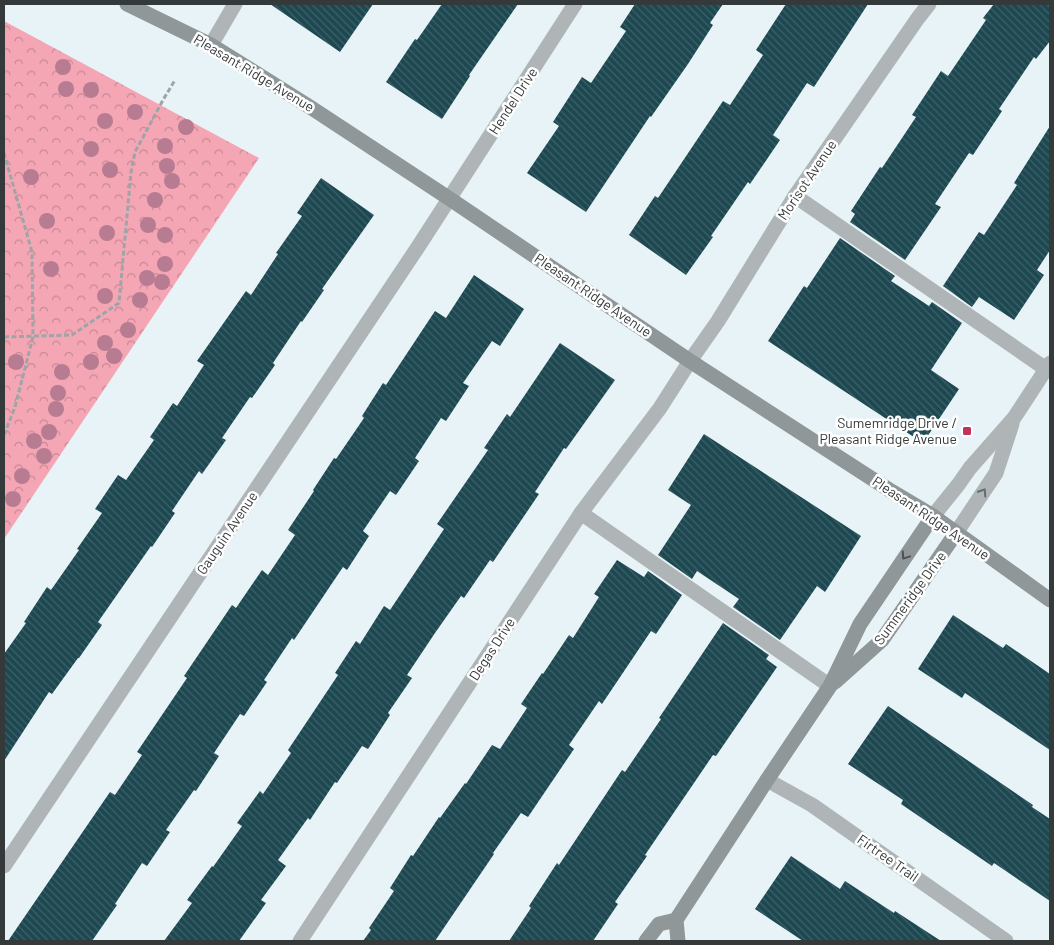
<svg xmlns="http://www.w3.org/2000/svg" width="1054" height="945" viewBox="0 0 1054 945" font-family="Barlow,sans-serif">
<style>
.park{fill:url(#park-crowns)}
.building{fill:url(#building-back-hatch)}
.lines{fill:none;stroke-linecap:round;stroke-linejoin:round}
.path{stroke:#9ca5a7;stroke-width:3;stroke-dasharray:5 2.5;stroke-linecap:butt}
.lane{stroke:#afb5b6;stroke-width:15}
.street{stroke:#afb5b6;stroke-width:15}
.secondary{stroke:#909799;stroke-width:15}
.tree{fill:#b77c92}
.oneway{stroke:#656b6c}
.oneway2{stroke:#4b5052}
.poi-dot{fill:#c1335e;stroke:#fff;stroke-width:2}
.labels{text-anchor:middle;stroke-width:5;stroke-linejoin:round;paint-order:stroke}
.street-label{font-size:14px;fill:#34393a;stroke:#fff}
.poi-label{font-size:14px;fill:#34393a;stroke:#fff;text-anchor:end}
</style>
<defs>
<pattern id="park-crowns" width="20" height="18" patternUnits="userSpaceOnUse" patternTransform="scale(1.25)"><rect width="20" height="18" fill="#f5a6b4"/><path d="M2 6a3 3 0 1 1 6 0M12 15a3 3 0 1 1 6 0" fill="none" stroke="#c78893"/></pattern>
<pattern id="building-back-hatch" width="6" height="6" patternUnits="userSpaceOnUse" patternTransform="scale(1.25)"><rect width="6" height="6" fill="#1d4851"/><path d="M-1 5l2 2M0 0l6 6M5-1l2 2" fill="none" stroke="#3e6168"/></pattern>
</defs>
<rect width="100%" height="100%" fill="#e7f3f6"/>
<!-- park -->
<polygon class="park" points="4,21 259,158 4,539"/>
<!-- building -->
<g class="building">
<polygon points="270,4 373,4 340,52"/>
<polygon points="442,4 518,4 469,75 470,76 442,119 386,82 415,39 417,40"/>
<polygon points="635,4 723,4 710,23 713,25 688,64 651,117 650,116 586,212 527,173 559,126 553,122 582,77 591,83 626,31 620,27"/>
<polygon points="786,4 868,4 814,87 807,83 773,135 780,140 750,184 748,182 711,236 713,237 686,275 629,235 655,196 658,198 723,101 730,105 763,55 756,50"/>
<polygon points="994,4 1050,4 1050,41 1036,59 1034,57 999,109 1002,111 973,155 969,153 935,204 941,207 905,260 850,222 855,214 851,211 880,167 882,168 916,117 912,115 941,71 948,76 986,20 983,18"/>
<polygon points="1050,126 1050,250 1037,270 1044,275 1014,320 979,297 972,307 943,286 979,232 984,235 1017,185 1014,183"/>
<polygon points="321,178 374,215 322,289 324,290 302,322 301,321 273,363 275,365 252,398 250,397 222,438 226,440 202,474 199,471 172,511 175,513 152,547 151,546 98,622 102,625 79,658 78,658 52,694 49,692 4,761 4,654 26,623 24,622 47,587 51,590 79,550 77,549 102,513 95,509 118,475 126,480 154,440 150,437 173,403 177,406 204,365 197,361 246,291 251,295 278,254 276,253 302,216 297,213"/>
<polygon points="840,238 895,276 891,281 929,306 932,302 962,323 931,370 959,389 923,443 768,341 804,286 807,288"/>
<polygon points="474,275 524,309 500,346 492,341 463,383 469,386 446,421 441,418 415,458 419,461 396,495 390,491 363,531 369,536 347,570 343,567 294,640 292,638 264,680 267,682 244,716 240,714 214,753 219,756 196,791 194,790 166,830 170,832 147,866 142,863 115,904 117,905 92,941 8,941 110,792 115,795 142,755 137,752 187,678 184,676 232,605 236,608 262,570 268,575 295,535 288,530 314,491 313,490 334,458 336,459 364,418 362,416 383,383 386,385 435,311 446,318"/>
<polygon points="560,343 615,380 566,449 564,448 535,492 539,494 493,562 490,560 464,598 461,596 435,633 407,675 412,678 388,713 390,715 368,749 362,746 337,783 335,782 310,820 308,818 278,860 286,866 261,900 266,903 239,941 164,941 192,903 187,900 212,866 213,867 242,826 237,823 260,791 263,794 291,753 288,750 338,675 335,673 356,641 360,644 384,606 390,610 444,529 437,524 488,450 484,448 507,414 510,417"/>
<polygon points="704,434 861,536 825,592 817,586 780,640 733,607 739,599 697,571 692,579 658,555 691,505 668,490"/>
<polygon points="617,560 644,577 648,571 682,595 656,634 651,631 602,704 599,701 569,745 574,749 528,817 521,813 493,853 494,854 435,941 363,941 371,930 369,928 394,891 390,888 411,855 413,856 439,817 440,818 465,783 466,784 492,745 500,749 527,708 521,704 542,673 543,674 569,635 573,638 599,597 594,594"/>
<polygon points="953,615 1003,648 1006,644 1050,674 1050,750 965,693 962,698 918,669"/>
<polygon points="723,623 769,655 766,659 777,667 716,756 713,755 645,855 647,856 615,902 618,904 593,941 509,941 531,908 529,906 557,863 559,865 622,770 625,772 661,719 659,718"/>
<polygon points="888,706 1033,805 1032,807 1050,819 1050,901 994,863 992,866 901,804 903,800 848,764"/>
<polygon points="791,856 840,889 845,881 894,913 895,911 941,941 803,941 755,909"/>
</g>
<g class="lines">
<!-- path -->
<g class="path">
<polyline points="4,153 32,252 33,337 15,407 4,435"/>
<polyline points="4,337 72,335 119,303 131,172 135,152 163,100 175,80"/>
</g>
<!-- lane -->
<g class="lane">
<polyline points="795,196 1046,369"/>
<polyline points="581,513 830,686"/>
</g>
<!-- street -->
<g class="street">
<polyline points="211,45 235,4"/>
<polyline points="933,516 958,485 970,468 1014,418 1050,363"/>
<polyline points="956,533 996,473 1012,424"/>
<polyline points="767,780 812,805 1006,941"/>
<polyline points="4,866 418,247 575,4"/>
<polyline points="300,941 581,513 660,408 690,361 718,321 795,196 918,18 929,4"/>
</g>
<!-- secondary -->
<g class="secondary">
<polyline points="127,4 211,45 310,107 450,199 690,361 891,491 933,516 1050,600"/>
<polyline points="835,682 882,640 956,533"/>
<polyline points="646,941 659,924 676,920"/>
<polyline points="678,941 676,920 767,780 830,686 860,624 933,516"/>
</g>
</g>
<!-- trees -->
<g class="tree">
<circle cx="63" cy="67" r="8"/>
<circle cx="66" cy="89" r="8"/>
<circle cx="91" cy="90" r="8"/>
<circle cx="135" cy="112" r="8"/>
<circle cx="105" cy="121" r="8"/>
<circle cx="186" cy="127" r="8"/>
<circle cx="165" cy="146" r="8"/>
<circle cx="91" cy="149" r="8"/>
<circle cx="167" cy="166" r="8"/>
<circle cx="110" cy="170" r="8"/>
<circle cx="31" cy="177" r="8"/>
<circle cx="172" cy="181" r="8"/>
<circle cx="155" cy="200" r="8"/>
<circle cx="47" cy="221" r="8"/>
<circle cx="148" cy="225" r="8"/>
<circle cx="107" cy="233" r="8"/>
<circle cx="165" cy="235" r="8"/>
<circle cx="165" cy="264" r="8"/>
<circle cx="51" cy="269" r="8"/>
<circle cx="147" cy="278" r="8"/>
<circle cx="162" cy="282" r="8"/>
<circle cx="105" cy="296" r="8"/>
<circle cx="140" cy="300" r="8"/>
<circle cx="128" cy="330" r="8"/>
<circle cx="105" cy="343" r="8"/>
<circle cx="114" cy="356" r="8"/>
<circle cx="16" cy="362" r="8"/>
<circle cx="91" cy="362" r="8"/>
<circle cx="62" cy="372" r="8"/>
<circle cx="58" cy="393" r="8"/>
<circle cx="56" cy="409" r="8"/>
<circle cx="49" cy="432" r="8"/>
<circle cx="34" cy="441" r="8"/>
<circle cx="44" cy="456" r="8"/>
<circle cx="22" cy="476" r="8"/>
<circle cx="13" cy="499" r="8"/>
</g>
<!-- one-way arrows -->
<defs><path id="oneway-chevron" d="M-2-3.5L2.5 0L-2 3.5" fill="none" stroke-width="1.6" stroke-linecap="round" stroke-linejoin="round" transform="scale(1.25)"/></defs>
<use class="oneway" href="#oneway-chevron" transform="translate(983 492) rotate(-57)"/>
<use class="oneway2" href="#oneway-chevron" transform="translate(905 556) rotate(124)"/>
<!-- markers -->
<rect class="poi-dot" x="962" y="426" width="10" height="10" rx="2.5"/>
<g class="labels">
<!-- street labels -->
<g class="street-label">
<text transform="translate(254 73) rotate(31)" y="5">Pleasant Ridge Avenue</text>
<text transform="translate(513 101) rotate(-57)" y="5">Hendel Drive</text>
<text transform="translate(807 180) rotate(-56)" y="5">Morisot Avenue</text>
<text transform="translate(593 295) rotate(34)" y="5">Pleasant Ridge Avenue</text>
<text transform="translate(931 518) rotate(34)" y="5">Pleasant Ridge Avenue</text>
<text transform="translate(227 533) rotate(-56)" y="5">Gauguin Avenue</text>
<text transform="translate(910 598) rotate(-54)" y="5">Summeridge Drive</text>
<text transform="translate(492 649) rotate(-57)" y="5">Degas Drive</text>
<text transform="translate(888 858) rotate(35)" y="5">Firtree Trail</text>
</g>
<!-- poi labels -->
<g class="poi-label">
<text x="957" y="428">Sumemridge Drive /<tspan x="957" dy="16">Pleasant Ridge Avenue</tspan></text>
</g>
</g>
<!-- border -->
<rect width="1054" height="945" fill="none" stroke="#34393a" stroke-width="10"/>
</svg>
